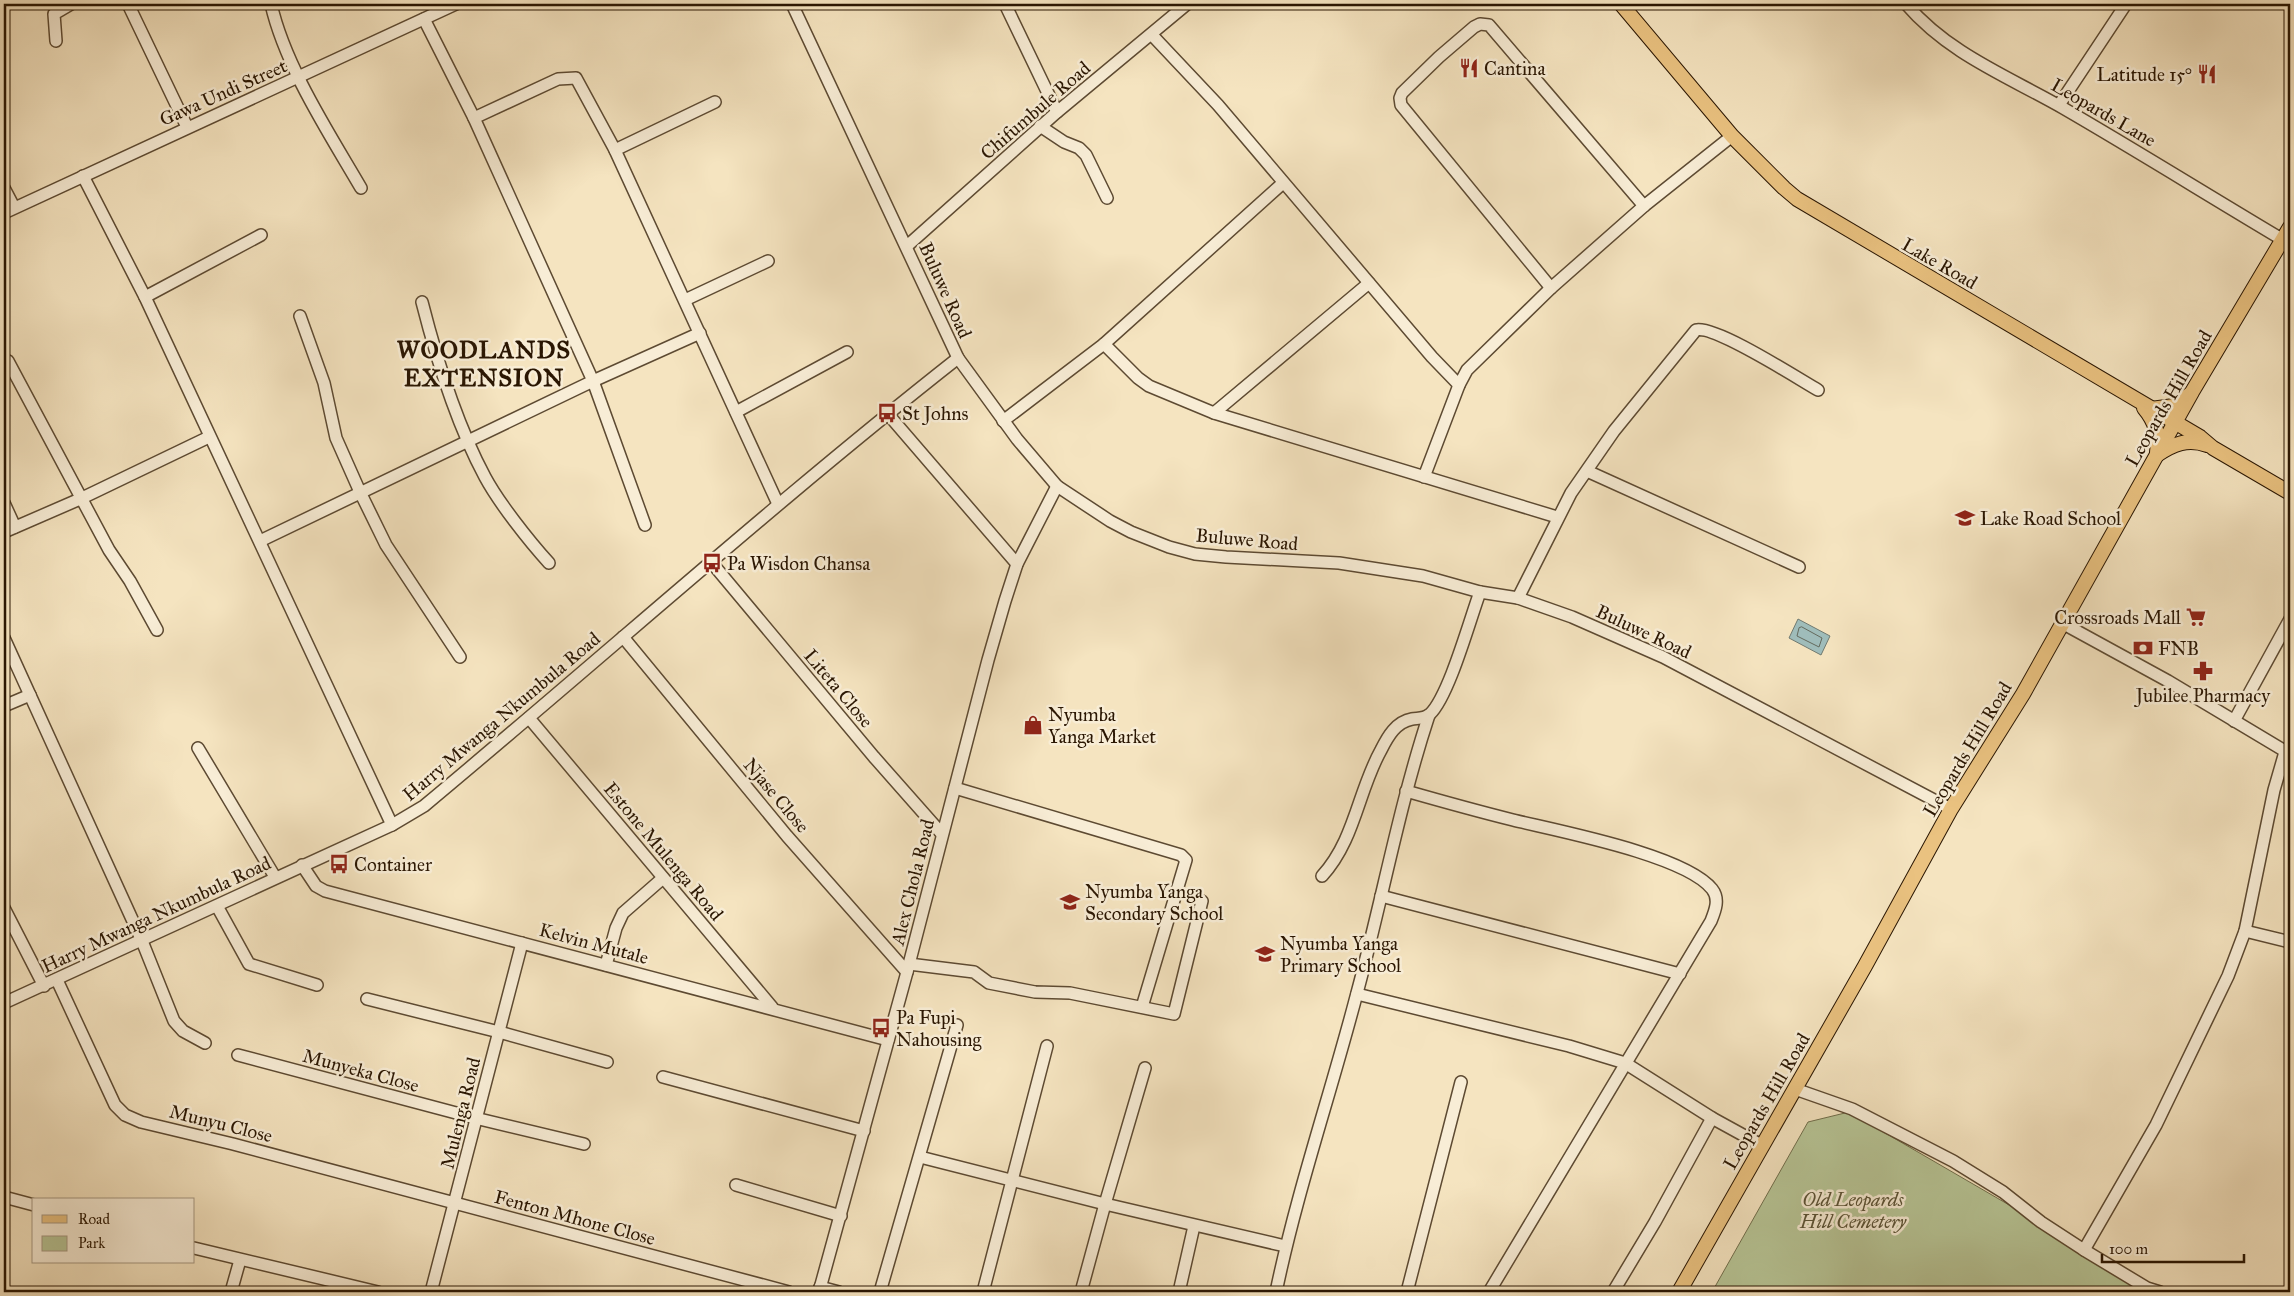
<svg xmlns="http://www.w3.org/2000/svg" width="2294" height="1296" viewBox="0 0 2294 1296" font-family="'IM FELL Great Primer',serif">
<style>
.green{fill:#b7c596;stroke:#706e4c}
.water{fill:#9fbdbb;stroke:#707a71}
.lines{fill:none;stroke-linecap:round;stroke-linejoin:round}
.shore{stroke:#646a5e;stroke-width:1}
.minor-casing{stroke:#5d4a32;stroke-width:14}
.major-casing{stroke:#2a1602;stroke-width:16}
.minor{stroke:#f8edd6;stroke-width:11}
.major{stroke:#eac280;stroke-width:14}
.labels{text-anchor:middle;stroke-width:5;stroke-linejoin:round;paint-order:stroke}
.poi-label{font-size:19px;fill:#2a1602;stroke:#f8edd6;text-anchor:start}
.street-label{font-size:19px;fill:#2a1602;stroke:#f8edd6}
.park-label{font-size:19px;font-style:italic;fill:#5b5336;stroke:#f8edd6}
.district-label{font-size:24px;font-weight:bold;letter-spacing:1px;fill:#2a1602;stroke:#f8edd6}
</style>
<rect width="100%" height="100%" fill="#f5e4c0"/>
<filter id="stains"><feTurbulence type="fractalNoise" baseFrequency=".004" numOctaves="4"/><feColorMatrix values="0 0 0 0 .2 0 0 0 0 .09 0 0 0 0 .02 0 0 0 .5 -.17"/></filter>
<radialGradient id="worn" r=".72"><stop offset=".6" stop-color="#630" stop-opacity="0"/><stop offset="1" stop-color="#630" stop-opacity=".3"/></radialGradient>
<!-- green -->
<polygon class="green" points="1849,1112 2159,1292 1712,1292 1808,1122"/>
<!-- water -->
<polygon class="water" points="1798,619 1830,636 1821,655 1789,638"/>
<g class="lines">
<!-- shore -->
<polygon class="shore" points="1802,627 1822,638 1819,647 1797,636 1799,628"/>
<defs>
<g id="minor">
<polyline points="128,4 187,127"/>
<path d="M 271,4 C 285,66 329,133 361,188"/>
<polyline points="792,4 958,358 1017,439 1057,486 1110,521 1131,532 1169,547 1195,554 1226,557 1339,563 1423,576 1480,592 1518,598 1572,617 1663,657 1951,809"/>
<polyline points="1005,4 1057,112"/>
<path d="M 1906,4 C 1949,54 2007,76 2063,108 C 2139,152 2214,199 2290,244"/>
<polyline points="424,19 474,118 593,381 645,525"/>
<polyline points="1152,35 1218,105 1432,357 1459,385"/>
<polyline points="56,41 54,14 71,4"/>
<polyline points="2059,105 2126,4"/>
<polyline points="474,118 558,79 576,78 615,150 778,504"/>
<polyline points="1040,126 1064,142 1079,148 1086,155 1107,198"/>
<polyline points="615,150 715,102"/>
<polyline points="83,176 145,297 392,825"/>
<polyline points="4,188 14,207"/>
<polyline points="4,213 456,4"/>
<polyline points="907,246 1057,112 1187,4"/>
<polyline points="1551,288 1401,105 1400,98 1402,93 1439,57 1474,27 1480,24 1489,25 1644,206"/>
<polyline points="145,297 261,235"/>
<polyline points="685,300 768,261"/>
<path d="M 422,302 C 437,361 456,423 485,477 C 499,503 529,541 549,563"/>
<polyline points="300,316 324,383 336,438 360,492 386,545 460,657"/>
<polyline points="1104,344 1138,378 1149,386 1214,413 1557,517"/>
<polyline points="8,361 109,550 130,581 157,630"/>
<polyline points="736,412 847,352"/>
<polyline points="887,413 1017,564"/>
<polyline points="1214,413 1369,283"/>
<polyline points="1003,421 1104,344 1283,183"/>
<polyline points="1587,471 1799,567"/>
<polyline points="1424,477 1459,385 1467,370 1551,288 1644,206 1732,136"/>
<polyline points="4,503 15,527"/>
<polyline points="4,532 80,499 209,437"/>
<polyline points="260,541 593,381 700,333"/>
<polyline points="712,563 874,757 942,834"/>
<path d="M 1518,598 L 1571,493 L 1614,431 L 1696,330 C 1715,325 1797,378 1818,390"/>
<polyline points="2062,623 2168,681 2290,754"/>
<polyline points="623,637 787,836 907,972"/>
<polyline points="4,638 142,941 174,1021 183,1031 205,1043"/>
<polyline points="4,706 30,695"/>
<polyline points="529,718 772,1007"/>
<polyline points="2234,721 2290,619"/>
<polyline points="198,748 275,877"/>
<polyline points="955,788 1181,855 1186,860 1142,1007"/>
<path d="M 1406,791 C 1441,801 1477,811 1513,820 C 1558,831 1685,855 1712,889 C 1720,899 1715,911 1711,921 L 1489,1292"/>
<polyline points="302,865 316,886 325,891 888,1040"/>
<path d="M 1322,876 C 1355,840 1358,791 1381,750 C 1388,736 1396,722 1412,719 C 1418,718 1425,719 1430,714 C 1449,696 1470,619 1480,592"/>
<polyline points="1381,896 1680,974"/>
<polyline points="217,906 249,964 317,985"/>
<polyline points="4,908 44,986"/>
<polyline points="2245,931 2290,942"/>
<polyline points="909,964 974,972 989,983 1035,992 1070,993 1174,1014 1202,901"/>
<polyline points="606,965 616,928 623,913 663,878"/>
<polyline points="57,980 115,1105 125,1115 141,1122 233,1144 789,1292"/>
<polyline points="1357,994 1569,1046 1625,1063 1712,1118 1763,1146"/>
<polyline points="367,999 499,1032 607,1062"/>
<path d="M 4,1003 L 392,825 L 424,806 C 603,657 775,502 958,358"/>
<polyline points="238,1055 475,1118 584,1144"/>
<polyline points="663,1077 864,1131"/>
<polyline points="1795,1089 1852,1109 1953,1161 2003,1192 2041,1222 2084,1250 2147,1288 2160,1292"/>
<polyline points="920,1157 1105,1204 1285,1246"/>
<polyline points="736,1185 841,1216"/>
<polyline points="4,1197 34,1205"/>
<polyline points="194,1248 378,1292"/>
<polyline points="2084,1250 2156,1125 2228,976 2245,931 2274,790 2285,752"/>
<polyline points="820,1287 839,1292"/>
<polyline points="231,1292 240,1260"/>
<polyline points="431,1292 522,943"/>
<polyline points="819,1292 907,972 988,660 1005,601 1017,564 1057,486"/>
<polyline points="880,1292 957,1025"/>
<polyline points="983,1292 1047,1046"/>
<polyline points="1081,1292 1105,1204 1145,1068"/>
<polyline points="1179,1292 1194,1226"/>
<path d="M 1276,1292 C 1297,1191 1331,1093 1357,993 C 1382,901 1399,806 1429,715"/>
<polyline points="1407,1292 1461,1082"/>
<polyline points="1613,1292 1655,1222 1712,1118"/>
</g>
<g id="major">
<polyline points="1621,4 1732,136 1784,188 1797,199 2200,437 2213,448 2290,493"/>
<path d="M 2144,408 C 2155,421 2160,435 2157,452"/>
<polyline points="2151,409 2174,406 2189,395"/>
<path d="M 2157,455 C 2173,444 2188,438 2207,445"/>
<polyline points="1679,1292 1865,966 1951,809 2023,694 2192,392 2290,227"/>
</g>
</defs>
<!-- minor casing -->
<use href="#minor" class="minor-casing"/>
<!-- major casing -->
<use href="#major" class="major-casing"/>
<!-- minor -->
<use href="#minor" class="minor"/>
<!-- major -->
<use href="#major" class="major"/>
</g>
<!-- icons -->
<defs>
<symbol id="restaurant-bare" viewBox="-9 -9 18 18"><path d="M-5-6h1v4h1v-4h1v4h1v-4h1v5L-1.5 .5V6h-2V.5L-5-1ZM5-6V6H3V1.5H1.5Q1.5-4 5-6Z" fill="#8f2418" stroke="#f8edd6" stroke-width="2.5" paint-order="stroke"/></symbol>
<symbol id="bus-bare" viewBox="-9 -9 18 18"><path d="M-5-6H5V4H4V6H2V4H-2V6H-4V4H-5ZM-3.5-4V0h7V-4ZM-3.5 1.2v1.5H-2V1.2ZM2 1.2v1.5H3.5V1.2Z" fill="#8f2418" stroke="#f8edd6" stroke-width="2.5" paint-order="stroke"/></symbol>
<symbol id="school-bare" viewBox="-9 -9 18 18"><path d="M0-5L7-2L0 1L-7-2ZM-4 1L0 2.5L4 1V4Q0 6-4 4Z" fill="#8f2418" stroke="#f8edd6" stroke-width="2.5" paint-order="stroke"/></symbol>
<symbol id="supermarket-bare" viewBox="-9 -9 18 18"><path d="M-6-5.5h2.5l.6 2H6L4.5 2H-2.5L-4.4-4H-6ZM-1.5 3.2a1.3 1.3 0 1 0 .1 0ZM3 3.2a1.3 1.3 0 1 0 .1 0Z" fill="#8f2418" stroke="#f8edd6" stroke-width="2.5" paint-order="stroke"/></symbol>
<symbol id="bank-bare" viewBox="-9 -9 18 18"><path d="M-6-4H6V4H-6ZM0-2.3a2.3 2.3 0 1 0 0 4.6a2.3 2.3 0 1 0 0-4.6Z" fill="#8f2418" stroke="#f8edd6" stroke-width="2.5" paint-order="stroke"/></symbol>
<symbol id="pharmacy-bare" viewBox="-9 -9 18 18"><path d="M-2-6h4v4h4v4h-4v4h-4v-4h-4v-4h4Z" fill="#8f2418" stroke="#f8edd6" stroke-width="2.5" paint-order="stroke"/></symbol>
<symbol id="shop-bare" viewBox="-9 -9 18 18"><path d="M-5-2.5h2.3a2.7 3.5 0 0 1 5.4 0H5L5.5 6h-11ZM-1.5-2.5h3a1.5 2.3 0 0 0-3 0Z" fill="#8f2418" stroke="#f8edd6" stroke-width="2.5" paint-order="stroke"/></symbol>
</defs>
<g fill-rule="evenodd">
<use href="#restaurant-bare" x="1455" y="54" width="28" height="28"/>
<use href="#restaurant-bare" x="2193" y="60" width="28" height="28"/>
<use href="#bus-bare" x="873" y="399" width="28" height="28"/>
<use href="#school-bare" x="1951" y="504" width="28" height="28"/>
<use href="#bus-bare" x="698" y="549" width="28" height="28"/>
<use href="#supermarket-bare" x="2182" y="603" width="28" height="28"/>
<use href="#bank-bare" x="2129" y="634" width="28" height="28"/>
<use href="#pharmacy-bare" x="2189" y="657" width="28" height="28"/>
<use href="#shop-bare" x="1019" y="711" width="28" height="28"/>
<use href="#bus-bare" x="325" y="850" width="28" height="28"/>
<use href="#school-bare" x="1056" y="888" width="28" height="28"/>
<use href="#school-bare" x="1251" y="940" width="28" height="28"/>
<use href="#bus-bare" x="867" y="1014" width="28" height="28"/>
</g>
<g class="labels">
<!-- poi labels -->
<g class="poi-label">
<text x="1484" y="75">Cantina</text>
<text x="2192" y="81" text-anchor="end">Latitude 15°</text>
<text x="902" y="420">St Johns</text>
<text x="1980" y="525">Lake Road School</text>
<text x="727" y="570">Pa Wisdon Chansa</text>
<text x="2181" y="624" text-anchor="end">Crossroads Mall</text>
<text x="2158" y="655">FNB</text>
<text x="2203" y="702" text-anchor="middle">Jubilee Pharmacy</text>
<text x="1048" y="721">Nyumba<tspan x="1048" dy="22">Yanga Market</tspan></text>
<text x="354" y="871">Container</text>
<text x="1085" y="898">Nyumba Yanga<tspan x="1085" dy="22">Secondary School</tspan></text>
<text x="1280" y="950">Nyumba Yanga<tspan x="1280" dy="22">Primary School</tspan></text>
<text x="896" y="1024">Pa Fupi<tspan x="896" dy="22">Nahousing</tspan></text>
</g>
<!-- street labels -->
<g class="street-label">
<text transform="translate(223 92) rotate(-24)" y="7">Gawa Undi Street</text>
<text transform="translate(1035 110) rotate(-41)" y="7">Chifumbule Road</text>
<text transform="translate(2104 112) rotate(30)" y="7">Leopards Lane</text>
<text transform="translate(1940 263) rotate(30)" y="7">Lake Road</text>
<text transform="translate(946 290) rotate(66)" y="7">Buluwe Road</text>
<text transform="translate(2168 398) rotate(-60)" y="7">Leopards Hill Road</text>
<text transform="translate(1247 539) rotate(5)" y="7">Buluwe Road</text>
<text transform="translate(1644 631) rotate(25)" y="7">Buluwe Road</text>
<text transform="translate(839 688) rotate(50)" y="7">Liteta Close</text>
<text transform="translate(501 716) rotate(-40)" y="7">Harry Mwanga Nkumbula Road</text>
<text transform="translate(1967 749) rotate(-59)" y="7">Leopards Hill Road</text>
<text transform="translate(777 795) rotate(50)" y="7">Njase Close</text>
<text transform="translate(664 851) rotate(50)" y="7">Estone Mulenga Road</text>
<text transform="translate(912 882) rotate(-76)" y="7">Alex Chola Road</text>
<text transform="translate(156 914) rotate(-25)" y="7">Harry Mwanga Nkumbula Road</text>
<text transform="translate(594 943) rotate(15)" y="7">Kelvin Mutale</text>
<text transform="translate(361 1070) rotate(15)" y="7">Munyeka Close</text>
<text transform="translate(1766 1101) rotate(-60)" y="7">Leopards Hill Road</text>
<text transform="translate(460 1113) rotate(-76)" y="7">Mulenga Road</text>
<text transform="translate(221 1123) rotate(14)" y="7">Munyu Close</text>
<text transform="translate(575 1217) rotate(15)" y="7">Fenton Mhone Close</text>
</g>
<!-- park labels -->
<g class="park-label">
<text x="1853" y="1206">Old Leopards<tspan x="1853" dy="22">Hill Cemetery</tspan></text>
</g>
<!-- district labels -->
<g class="district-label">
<text x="484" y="358">WOODLANDS<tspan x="484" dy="28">EXTENSION</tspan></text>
</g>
</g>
<!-- margin -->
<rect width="2294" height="1296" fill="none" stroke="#f5e4c0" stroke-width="20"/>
<rect x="5" y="5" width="2284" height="1286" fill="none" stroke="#2a1602" stroke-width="2.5"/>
<rect x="10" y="10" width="2274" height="1276" fill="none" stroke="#2a1602"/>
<!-- legend -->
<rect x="32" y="1198" width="162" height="65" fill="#f8edd6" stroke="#a69781"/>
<rect x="42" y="1215" width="25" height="8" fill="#eac280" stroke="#a69781"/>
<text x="78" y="1224" font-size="15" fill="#2a1602">Road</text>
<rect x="42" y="1236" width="25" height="15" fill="#b7c596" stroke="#a69781"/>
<text x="78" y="1248" font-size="15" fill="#2a1602">Park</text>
<!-- scale -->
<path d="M2102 1254v8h142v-8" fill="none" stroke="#2a1602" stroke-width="2.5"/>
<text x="2109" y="1254" font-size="15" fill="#2a1602" stroke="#f8edd6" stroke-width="4" paint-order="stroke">100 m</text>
<rect width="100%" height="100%" filter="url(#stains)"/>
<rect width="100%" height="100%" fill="url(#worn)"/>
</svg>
